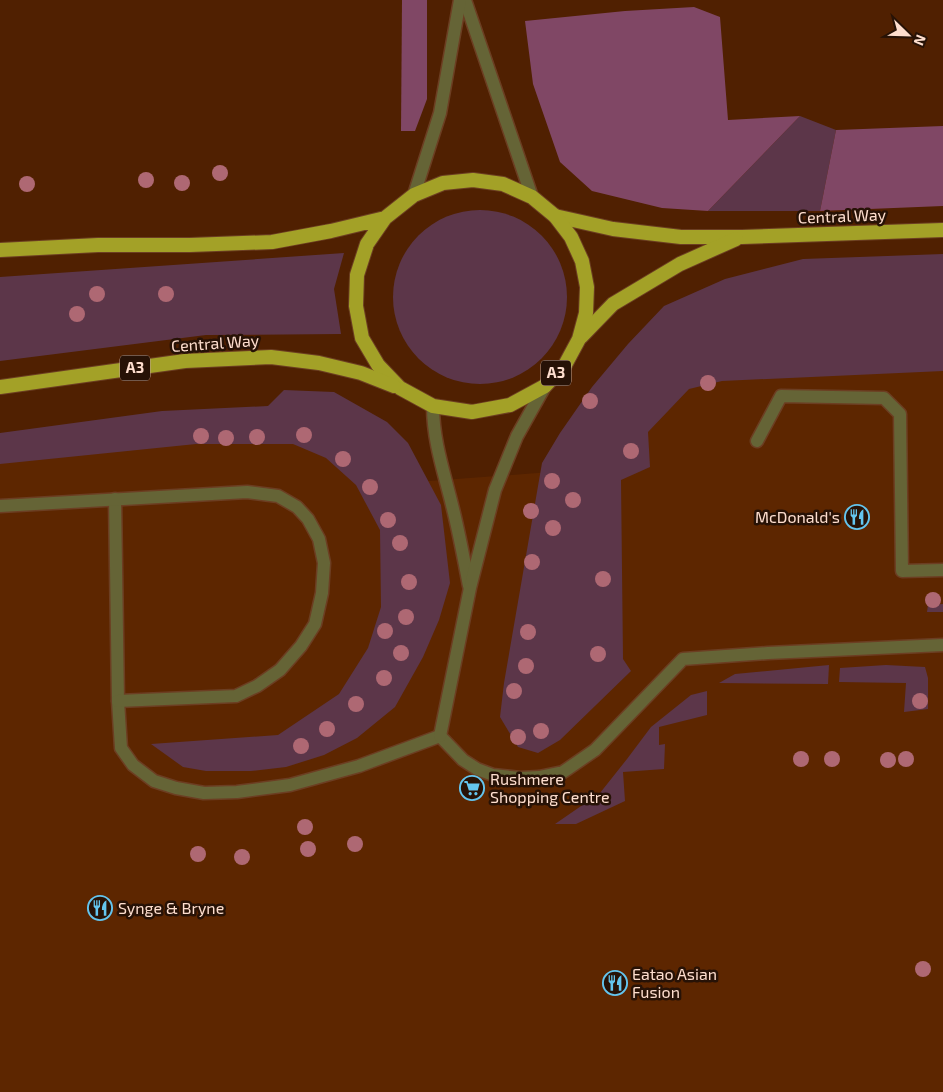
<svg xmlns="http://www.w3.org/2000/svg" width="943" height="1092" viewBox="0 0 943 1092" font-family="'Exo 2',sans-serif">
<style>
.built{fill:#5d2600}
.green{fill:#5c3649}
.forest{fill:#804765}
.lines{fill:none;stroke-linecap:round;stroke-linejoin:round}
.service-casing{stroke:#6c3e22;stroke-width:15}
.trunk-casing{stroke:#6c3e22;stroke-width:16}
.service{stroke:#656436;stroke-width:12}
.trunk{stroke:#a3a127;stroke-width:14}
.tree{fill:#ae6873}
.labels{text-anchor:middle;stroke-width:5;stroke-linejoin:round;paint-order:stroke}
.shield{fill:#271206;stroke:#bea192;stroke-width:1}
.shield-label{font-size:15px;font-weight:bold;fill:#fedece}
.street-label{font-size:16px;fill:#fedece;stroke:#271206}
.poi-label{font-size:16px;fill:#fedece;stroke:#271206;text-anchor:start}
</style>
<rect width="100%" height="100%" fill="#502001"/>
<!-- built -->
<polygon class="built" points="943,344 943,1092 0,1092 0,453 314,416 389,484 551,472 620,383"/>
<!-- green -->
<g class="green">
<polygon points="800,116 836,130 820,211 708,211"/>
<circle cx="480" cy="297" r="87"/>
<polygon points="344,253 334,289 341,334 206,335 0,361 0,277"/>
<polygon points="943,254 943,371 722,381 689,389 648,432 650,467 621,480 623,659 631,671 560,740 538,753 518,747 500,717 504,683 542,463 560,433 592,387 628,344 664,306 725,279 803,259"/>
<polygon points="284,390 334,392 387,422 408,443 441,505 450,583 439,620 423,657 395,707 357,738 324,755 286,767 251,771 206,771 183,767 151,744 278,735 339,694 368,648 381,607 380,530 356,485 326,458 293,444 196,444 0,464 0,433 162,411 268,406"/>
<polygon points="943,604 943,612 927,612 928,605"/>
<polygon points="829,665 828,684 719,683 735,674"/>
<polygon points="886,665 925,667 928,678 928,709 904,712 906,683 839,682 840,668"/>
<polygon points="707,691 707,715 659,727 659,745 665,744 664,769 623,772 625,801 576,824 555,824 600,793 627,759 651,727 691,695"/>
</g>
<!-- forest -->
<g class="forest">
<polygon points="402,0 427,0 427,99 415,131 401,131"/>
<polygon points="694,7 720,17 728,120 800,116 708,211 662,208 592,191 560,162 533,84 525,21 625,11"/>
<polygon points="943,126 943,206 820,211 836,130"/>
</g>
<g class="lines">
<defs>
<g id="service">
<polyline points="465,0 532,197"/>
<polyline points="414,195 440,113 460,0"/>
<path d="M 433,406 C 433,441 444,472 452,505 C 459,532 464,559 469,586"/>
<polyline points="757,441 781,396 884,398 900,414 902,571 943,570"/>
<polyline points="115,499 118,701 121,748 133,765 154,781 176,788 204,793 237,792 290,785 359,766 440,736"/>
<polyline points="0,506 247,492 278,496 297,507 308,519 319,539 324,563 322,593 315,624 301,646 280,670 257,686 236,696 118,701"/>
<polyline points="440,736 463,760 477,769 493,775 520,778 539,777 563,772 595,750 683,659 768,653 943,645"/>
<polyline points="440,736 470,588 495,490 517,436 545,386"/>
</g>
<g id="trunk">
<polyline points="555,216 613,229 681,237 742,237 943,230"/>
<polyline points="0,250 98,245 190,245 272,242 331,231 385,218 414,195 443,183 473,180 503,184 532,197 555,216 571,237 582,261 587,287 586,313 579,339 565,365 545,386 510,405 472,412 433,406 400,388 378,365 362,338 356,306 357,275 367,244 385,218"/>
<polyline points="581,337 613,304 680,264 736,239"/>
<polyline points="0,387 185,361 271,357 319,363 361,373 394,386"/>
</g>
</defs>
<!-- service casing -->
<use href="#service" class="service-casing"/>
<!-- trunk casing -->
<use href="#trunk" class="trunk-casing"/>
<!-- service -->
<use href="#service" class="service"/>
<!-- trunk -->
<use href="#trunk" class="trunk"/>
</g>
<!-- trees -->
<g class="tree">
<circle cx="220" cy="173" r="8"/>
<circle cx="146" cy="180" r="8"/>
<circle cx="182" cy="183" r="8"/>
<circle cx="27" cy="184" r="8"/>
<circle cx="97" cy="294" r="8"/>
<circle cx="166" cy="294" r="8"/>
<circle cx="77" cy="314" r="8"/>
<circle cx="708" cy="383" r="8"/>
<circle cx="590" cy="401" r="8"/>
<circle cx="304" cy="435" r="8"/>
<circle cx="201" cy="436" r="8"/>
<circle cx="257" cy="437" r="8"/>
<circle cx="226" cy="438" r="8"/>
<circle cx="631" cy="451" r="8"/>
<circle cx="343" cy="459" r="8"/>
<circle cx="552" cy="481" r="8"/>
<circle cx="370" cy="487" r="8"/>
<circle cx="573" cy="500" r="8"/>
<circle cx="531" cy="511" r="8"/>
<circle cx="388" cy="520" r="8"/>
<circle cx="553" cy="528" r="8"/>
<circle cx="400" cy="543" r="8"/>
<circle cx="532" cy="562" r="8"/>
<circle cx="603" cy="579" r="8"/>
<circle cx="409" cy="582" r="8"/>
<circle cx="933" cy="600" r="8"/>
<circle cx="406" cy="617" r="8"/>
<circle cx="385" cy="631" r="8"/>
<circle cx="528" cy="632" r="8"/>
<circle cx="401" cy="653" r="8"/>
<circle cx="598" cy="654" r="8"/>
<circle cx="526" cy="666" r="8"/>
<circle cx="384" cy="678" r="8"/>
<circle cx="514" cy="691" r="8"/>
<circle cx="920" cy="701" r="8"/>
<circle cx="356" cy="704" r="8"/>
<circle cx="327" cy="729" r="8"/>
<circle cx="541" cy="731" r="8"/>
<circle cx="518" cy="737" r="8"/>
<circle cx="301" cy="746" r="8"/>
<circle cx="801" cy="759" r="8"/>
<circle cx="832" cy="759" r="8"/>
<circle cx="906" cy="759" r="8"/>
<circle cx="888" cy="760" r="8"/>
<circle cx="305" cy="827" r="8"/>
<circle cx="355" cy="844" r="8"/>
<circle cx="308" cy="849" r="8"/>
<circle cx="198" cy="854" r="8"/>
<circle cx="242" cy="857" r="8"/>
<circle cx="923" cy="969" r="8"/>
</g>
<!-- icons -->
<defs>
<symbol id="restaurant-ring" viewBox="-11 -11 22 22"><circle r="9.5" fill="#271206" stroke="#64c5ee" stroke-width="1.5"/><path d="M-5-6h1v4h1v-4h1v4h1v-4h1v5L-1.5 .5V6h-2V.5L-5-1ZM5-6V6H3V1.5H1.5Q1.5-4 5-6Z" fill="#64c5ee"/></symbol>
<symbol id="supermarket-ring" viewBox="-11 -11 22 22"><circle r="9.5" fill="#271206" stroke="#64c5ee" stroke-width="1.5"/><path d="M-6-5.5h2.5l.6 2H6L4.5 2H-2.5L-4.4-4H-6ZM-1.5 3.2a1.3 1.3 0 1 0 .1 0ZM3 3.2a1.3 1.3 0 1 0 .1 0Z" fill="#64c5ee"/></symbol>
</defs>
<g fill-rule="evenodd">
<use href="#restaurant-ring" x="843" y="503" width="28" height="28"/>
<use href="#supermarket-ring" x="458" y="774" width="28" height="28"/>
<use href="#restaurant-ring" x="86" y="894" width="28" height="28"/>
<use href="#restaurant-ring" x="601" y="969" width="28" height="28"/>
</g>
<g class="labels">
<!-- shield labels -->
<g class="shield">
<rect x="120" y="355.5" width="30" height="25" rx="4"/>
<rect x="541" y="360.5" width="30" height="25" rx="4"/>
</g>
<g class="shield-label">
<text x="135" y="373">A3</text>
<text x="556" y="378">A3</text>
</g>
<!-- street labels -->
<g class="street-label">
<text transform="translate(842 216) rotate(-2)" y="6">Central Way</text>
<text transform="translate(215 343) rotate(-4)" y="6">Central Way</text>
</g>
<!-- poi labels -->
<g class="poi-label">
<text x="840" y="523" text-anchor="end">McDonald's</text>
<text x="490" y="785">Rushmere<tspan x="490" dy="18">Shopping Centre</tspan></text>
<text x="118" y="914">Synge &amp; Bryne</text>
<text x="632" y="980">Eatao Asian<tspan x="632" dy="18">Fusion</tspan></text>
</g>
</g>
<!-- north arrow -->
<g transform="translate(908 35) rotate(113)" stroke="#271206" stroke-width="4" paint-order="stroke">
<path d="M0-4L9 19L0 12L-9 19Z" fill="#fedece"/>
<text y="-8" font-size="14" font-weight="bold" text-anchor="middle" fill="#fedece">N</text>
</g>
</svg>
